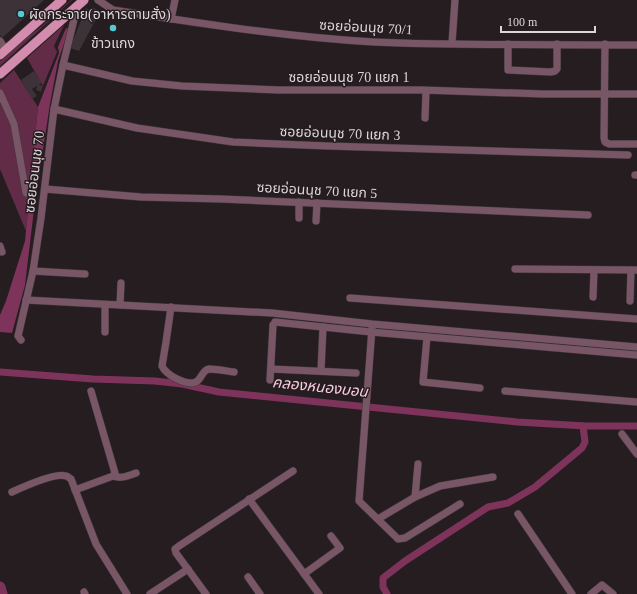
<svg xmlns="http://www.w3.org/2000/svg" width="637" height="594" viewBox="0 0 637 594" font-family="'Times New Roman','Noto Sans Thai',serif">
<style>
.green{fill:#622c48}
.water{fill:#7e335b}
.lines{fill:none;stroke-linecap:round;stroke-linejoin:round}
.canal{stroke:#7e335b;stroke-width:7}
.river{stroke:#7e335b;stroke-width:11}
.building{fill:#3d3237}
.minor-casing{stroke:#40373b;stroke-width:8}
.major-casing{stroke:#40373b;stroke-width:10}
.minor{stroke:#795666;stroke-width:7}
.major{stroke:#d38cad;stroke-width:9}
.poi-dot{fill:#51ccd3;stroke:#261d21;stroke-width:1.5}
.labels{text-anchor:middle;stroke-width:3;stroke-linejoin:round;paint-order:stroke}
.poi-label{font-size:14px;fill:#ddd6d9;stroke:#261d21;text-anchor:start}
.street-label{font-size:14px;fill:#ddd6d9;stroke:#261d21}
.water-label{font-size:15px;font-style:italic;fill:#fbcde1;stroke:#261d21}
</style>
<rect width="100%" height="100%" fill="#261d21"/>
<!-- green -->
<g class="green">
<polygon points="71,0 72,0 0,66 0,61 24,39 41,27"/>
<polygon points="64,25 54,46 57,52 43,86 27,58"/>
<polygon points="14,70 38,107 26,231 0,169 0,83"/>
</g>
<!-- water -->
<polygon class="water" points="66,28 69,29 58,61 50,104 35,201 25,285 12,333 0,332 0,315 6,301 25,241 38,107 59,53 58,47"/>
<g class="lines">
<!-- canal -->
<g class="canal">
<polyline points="0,372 93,379 155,381 182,384 219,392 517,422 586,426 637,426"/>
<polyline points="387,594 383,587 383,578 405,561 488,507 508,503 535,487 582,448 585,442 583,426"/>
</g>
<!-- river -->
<polyline class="river" points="0,587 2,594"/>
</g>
<!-- building -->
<g class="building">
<polygon points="0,0 44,0 2,38 0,35"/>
<polygon points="93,7 100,12 79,51 70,48 86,8 91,11"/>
<polygon points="34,71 42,83 32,89 37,96 32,99 21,80"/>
<polygon points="38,84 43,86 41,92 36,90"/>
</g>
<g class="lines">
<defs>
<g id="minor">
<path d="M 98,0 L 113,10 C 200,23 285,37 374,42 C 461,46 549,44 637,45"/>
<polyline points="171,19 175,0"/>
<polyline points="0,41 6,50"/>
<polyline points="452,43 455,0"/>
<polyline points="508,44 508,70 551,72 555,71 557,69 557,44"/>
<polyline points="605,44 604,138 605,142 609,144 637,144"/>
<polyline points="63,65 132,81 182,86 279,90 422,90 543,94 637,94"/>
<polyline points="0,93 14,124 26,193"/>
<polyline points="54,109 137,128 233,142 328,146 628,155"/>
<polyline points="425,118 426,91"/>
<polyline points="635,175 637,175"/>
<polyline points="45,189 141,197 221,199 588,215"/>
<polyline points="299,218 299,202"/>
<polyline points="316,221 317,203"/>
<polyline points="0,246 2,252"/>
<polyline points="515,269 637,270"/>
<polyline points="33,271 85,274"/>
<polyline points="593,297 594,271"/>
<polyline points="350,298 637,319"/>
<polyline points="26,300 272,313 372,324 637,347"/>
<polyline points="630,301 631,270"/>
<polyline points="120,305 121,283"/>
<path d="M 171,307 L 166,342 L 162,366 C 166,375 186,386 196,382 C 202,379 202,370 209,369 C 217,369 226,371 234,372"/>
<polyline points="275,322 371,332 637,355"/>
<polyline points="372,328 359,501 395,536 398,539 405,538 460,504"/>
<polyline points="105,332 105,305"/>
<polyline points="427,337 423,382 480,388"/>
<polyline points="21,340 18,336 33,271 41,218 54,109 63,65 77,7"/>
<polyline points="271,369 356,373"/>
<polyline points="321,371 323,327"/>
<polyline points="270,380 273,325"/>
<polyline points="505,391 637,402"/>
<polyline points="622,434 637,454"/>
<path d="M 113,476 C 121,479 128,476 136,473"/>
<polyline points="75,490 113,476 115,473 91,391"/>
<path d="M 12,492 C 23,487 55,472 66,476 C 68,476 69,478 71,479 L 96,544 L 127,594"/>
<polyline points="415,497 440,486 493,477"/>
<polyline points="249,499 319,594"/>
<polyline points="518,514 572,594"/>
<polyline points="378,519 415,497 418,464"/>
<polyline points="304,574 340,548 331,536"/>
<polyline points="248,577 260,594"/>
<polyline points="84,592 85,594"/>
<polyline points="150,594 188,569"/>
<polyline points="206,594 176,553 175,549 179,546 293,471"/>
<polyline points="591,594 602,585 613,594"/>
</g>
<g id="major">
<polyline points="0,55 62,0"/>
<polyline points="0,74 84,0"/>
</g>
</defs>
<!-- minor casing -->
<use href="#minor" class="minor-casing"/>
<!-- major casing -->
<use href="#major" class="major-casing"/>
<!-- minor -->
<use href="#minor" class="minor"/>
<!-- major -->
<use href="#major" class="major"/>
</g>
<!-- markers -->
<g class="poi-dot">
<circle cx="21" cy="14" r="4"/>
<circle cx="113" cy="28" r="4"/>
</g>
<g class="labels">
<!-- poi labels -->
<g class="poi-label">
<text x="29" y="19">ผัดกระจาย(อาหารตามสั่ง)</text>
<text x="113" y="48" text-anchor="middle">ข้าวแกง</text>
</g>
<!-- street labels -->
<g class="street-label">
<text transform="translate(366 27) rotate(3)" y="5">ซอยอ่อนนุช 70/1</text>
<text x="349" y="82">ซอยอ่อนนุช 70 แยก 1</text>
<text transform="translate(340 133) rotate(2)" y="5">ซอยอ่อนนุช 70 แยก 3</text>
<text transform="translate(34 172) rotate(-83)" y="5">ซอยอ่อนนุช 70</text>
<text transform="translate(317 190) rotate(3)" y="5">ซอยอ่อนนุช 70 แยก 5</text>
</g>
<!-- water labels -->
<g class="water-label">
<text transform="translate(320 387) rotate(6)" y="5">คลองหนองบอน</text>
</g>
</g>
<!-- scale -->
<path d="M501 26v6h94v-6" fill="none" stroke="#ddd6d9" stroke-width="2"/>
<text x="507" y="26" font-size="12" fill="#ddd6d9" stroke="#261d21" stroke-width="3" paint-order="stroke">100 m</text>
</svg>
